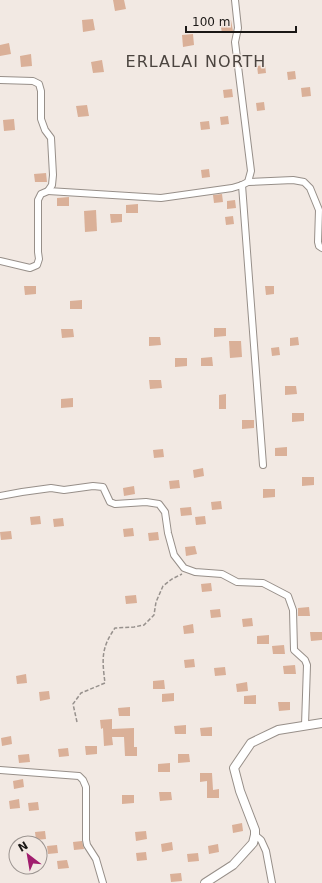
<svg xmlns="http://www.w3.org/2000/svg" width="322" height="883" viewBox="0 0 322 883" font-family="'DejaVu Sans',sans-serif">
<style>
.building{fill:#dab098}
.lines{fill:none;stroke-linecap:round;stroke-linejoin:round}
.minor-casing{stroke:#978f89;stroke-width:8}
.tertiary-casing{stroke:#978f89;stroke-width:10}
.path{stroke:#97918d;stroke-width:1.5;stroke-dasharray:4 2;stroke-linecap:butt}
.minor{stroke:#fff;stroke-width:6}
.tertiary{stroke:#fff;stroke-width:8}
.labels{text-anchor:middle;stroke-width:3;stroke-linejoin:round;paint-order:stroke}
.quarter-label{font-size:16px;letter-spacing:1px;fill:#4b443f;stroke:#f2e9e3}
</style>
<rect width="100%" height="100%" fill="#f2e9e3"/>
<!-- building -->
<g class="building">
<polygon points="113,0 124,0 126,9 115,11"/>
<polygon points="93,19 95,30 83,32 82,20"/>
<polygon points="231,20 233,31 222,33 220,22"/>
<polygon points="193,34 194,45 183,47 182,35"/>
<polygon points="9,43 11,54 0,56 0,45"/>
<polygon points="31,54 32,66 21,67 20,56"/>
<polygon points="102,60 104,72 93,73 91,62"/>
<polygon points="265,65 266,73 258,74 257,66"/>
<polygon points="295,71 296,79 288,80 287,72"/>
<polygon points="310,87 311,96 302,97 301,88"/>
<polygon points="232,89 233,97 224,98 223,90"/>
<polygon points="264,102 265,110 257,111 256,103"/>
<polygon points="87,105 89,116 78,117 76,106"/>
<polygon points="228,116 229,124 221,125 220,117"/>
<polygon points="14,119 15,130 4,131 3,120"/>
<polygon points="209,121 210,129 201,130 200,122"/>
<polygon points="209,169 210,177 202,178 201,170"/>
<polygon points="46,173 47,182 35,182 34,174"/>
<polygon points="222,194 223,202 214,203 213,195"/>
<polygon points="69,197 69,206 57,206 57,198"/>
<polygon points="235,200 236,208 227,209 227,201"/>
<polygon points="138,204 138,213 126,213 126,205"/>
<polygon points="96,210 97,231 85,232 84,211"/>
<polygon points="110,214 122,214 122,222 111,223"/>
<polygon points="233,216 234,224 226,225 225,217"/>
<polygon points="24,286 36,286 36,294 25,295"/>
<polygon points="265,286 274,286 274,294 266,295"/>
<polygon points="82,300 82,309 70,309 70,301"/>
<polygon points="214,328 226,328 226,336 214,337"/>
<polygon points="61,329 73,329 74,337 62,338"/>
<polygon points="149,337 160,337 161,345 149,346"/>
<polygon points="298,337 299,345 290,346 290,338"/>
<polygon points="229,341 241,341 242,357 230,358"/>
<polygon points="279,347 280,355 272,356 271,348"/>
<polygon points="212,357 213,366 201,366 201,358"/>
<polygon points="175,358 187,358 187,366 175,367"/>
<polygon points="149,380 161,380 162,388 150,389"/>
<polygon points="285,386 296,386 297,394 285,395"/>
<polygon points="226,394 226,409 219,409 219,395"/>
<polygon points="73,398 73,407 61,408 61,399"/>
<polygon points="292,413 304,413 304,421 292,422"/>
<polygon points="242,420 254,420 254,428 242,429"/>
<polygon points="287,447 287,456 275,456 275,448"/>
<polygon points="163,449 164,457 154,458 153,450"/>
<polygon points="203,468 204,476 194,478 193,470"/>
<polygon points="302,477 314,477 314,485 302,486"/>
<polygon points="179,480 180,488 170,489 169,481"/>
<polygon points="134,486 135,494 124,496 123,488"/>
<polygon points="263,489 275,489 275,497 263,498"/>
<polygon points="221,501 222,509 212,510 211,502"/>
<polygon points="191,507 192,515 181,516 180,508"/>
<polygon points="40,516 41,524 31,525 30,517"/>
<polygon points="205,516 206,524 196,525 195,517"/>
<polygon points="63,518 64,526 54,527 53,519"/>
<polygon points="133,528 134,536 124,537 123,529"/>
<polygon points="11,531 12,539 1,540 0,532"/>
<polygon points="158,532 159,540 149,541 148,533"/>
<polygon points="195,546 197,554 186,556 185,547"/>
<polygon points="211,583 212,591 202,592 201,584"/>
<polygon points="136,595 137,603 126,604 125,596"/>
<polygon points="309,607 310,616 298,616 298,608"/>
<polygon points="220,609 221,617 211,618 210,610"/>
<polygon points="252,618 253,626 243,627 242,619"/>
<polygon points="193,624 194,633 184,634 183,626"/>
<polygon points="310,632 322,632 322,640 311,641"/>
<polygon points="269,635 269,644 257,644 257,636"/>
<polygon points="284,645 285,654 273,654 272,646"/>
<polygon points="194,659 195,667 185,668 184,660"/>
<polygon points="295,665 296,674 284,674 283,666"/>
<polygon points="225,667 226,675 215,676 214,668"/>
<polygon points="26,674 27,683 17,684 16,676"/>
<polygon points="164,680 165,689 153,689 153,681"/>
<polygon points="247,682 248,691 237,692 236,684"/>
<polygon points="49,691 50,699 40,701 39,692"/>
<polygon points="174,693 174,701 162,702 162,694"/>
<polygon points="256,695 256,704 244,704 244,696"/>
<polygon points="278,702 290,702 290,710 279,711"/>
<polygon points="130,707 130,716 119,716 118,708"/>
<polygon points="112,719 112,729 134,728 134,747 137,747 137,756 125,756 124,737 112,737 113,745 104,746 103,728 101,729 100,720"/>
<polygon points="186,725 186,734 175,734 174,726"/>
<polygon points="212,727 212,736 201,736 200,728"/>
<polygon points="11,736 12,744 2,746 1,738"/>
<polygon points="85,746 97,746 97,754 86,755"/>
<polygon points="68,748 69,756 59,757 58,749"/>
<polygon points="29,754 30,762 19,763 18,755"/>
<polygon points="178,754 189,754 190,762 178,763"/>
<polygon points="170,763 170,772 158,772 158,764"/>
<polygon points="200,773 212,773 213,790 219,789 219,798 207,798 207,781 200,782"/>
<polygon points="23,779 24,787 14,789 13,781"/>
<polygon points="159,792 171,792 172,800 160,801"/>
<polygon points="122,795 134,795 134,803 122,804"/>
<polygon points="19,799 20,808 10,809 9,801"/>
<polygon points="38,802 39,810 29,811 28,803"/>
<polygon points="242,823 243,831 233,833 232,825"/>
<polygon points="45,831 46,839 36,840 35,832"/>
<polygon points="146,831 147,839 136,841 135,832"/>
<polygon points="82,841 84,849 74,850 73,842"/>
<polygon points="172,842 173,850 162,852 161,844"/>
<polygon points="218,844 219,852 209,854 208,846"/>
<polygon points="57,845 58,853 48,854 47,846"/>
<polygon points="146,852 147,860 137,861 136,853"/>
<polygon points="198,853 199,861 188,862 187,854"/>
<polygon points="67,860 69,868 58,869 57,861"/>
<polygon points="181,873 182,881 171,882 170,874"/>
</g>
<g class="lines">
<defs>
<g id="minor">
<polyline points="0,80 33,81 39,84 41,91 41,119 45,130 51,138 53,175 52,185 48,191 41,194 38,200 38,252 39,259 37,265 30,268 0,261"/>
<polyline points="248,182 293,180 304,182 310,188 319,210 318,242 319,246 322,248"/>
<polyline points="242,185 263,465"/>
<polyline points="48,191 161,198 232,188 242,185 248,182 251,171 235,42 238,28 235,0"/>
<polyline points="0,496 22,492 51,488 64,490 93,486 103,487 110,502 115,504 146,502 159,504 165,512 168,533 174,555 184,568 195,572 222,574 237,582 263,583 288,596 293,610 294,650 305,660 307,665 305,725"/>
<polyline points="0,770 79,776 83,780 86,787 86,840 87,845 96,859 103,883"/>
<polyline points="255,835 261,840 266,851 272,883"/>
</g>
<polyline id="tertiary" points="205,883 233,865 253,843 255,835 255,830 240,791 234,768 251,743 278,730 322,723"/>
</defs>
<!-- minor casing -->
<use href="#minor" class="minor-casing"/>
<!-- tertiary casing -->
<use href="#tertiary" class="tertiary-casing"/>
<!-- path -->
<path class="path" d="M 77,722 L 73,704 L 81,693 L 105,683 C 102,659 101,648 115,628 L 134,627 L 144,625 L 154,615 L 156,602 L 163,586 L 172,579 L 182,574"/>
<!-- minor -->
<use href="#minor" class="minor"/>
<!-- tertiary -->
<use href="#tertiary" class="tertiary"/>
</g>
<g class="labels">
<!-- quarter labels -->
<g class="quarter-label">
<text x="196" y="67">ERLALAI NORTH</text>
</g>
</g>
<!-- north arrow -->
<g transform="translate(28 855) rotate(329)"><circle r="19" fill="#f2e9e3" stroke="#9c9591"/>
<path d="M0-3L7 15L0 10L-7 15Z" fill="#a11e6e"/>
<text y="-6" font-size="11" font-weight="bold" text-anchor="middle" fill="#1a1715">N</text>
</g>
<!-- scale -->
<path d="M186 26v6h110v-6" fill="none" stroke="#1a1715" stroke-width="2"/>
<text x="192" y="26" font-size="12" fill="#1a1715" stroke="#f2e9e3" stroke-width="3" paint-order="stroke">100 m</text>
</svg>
